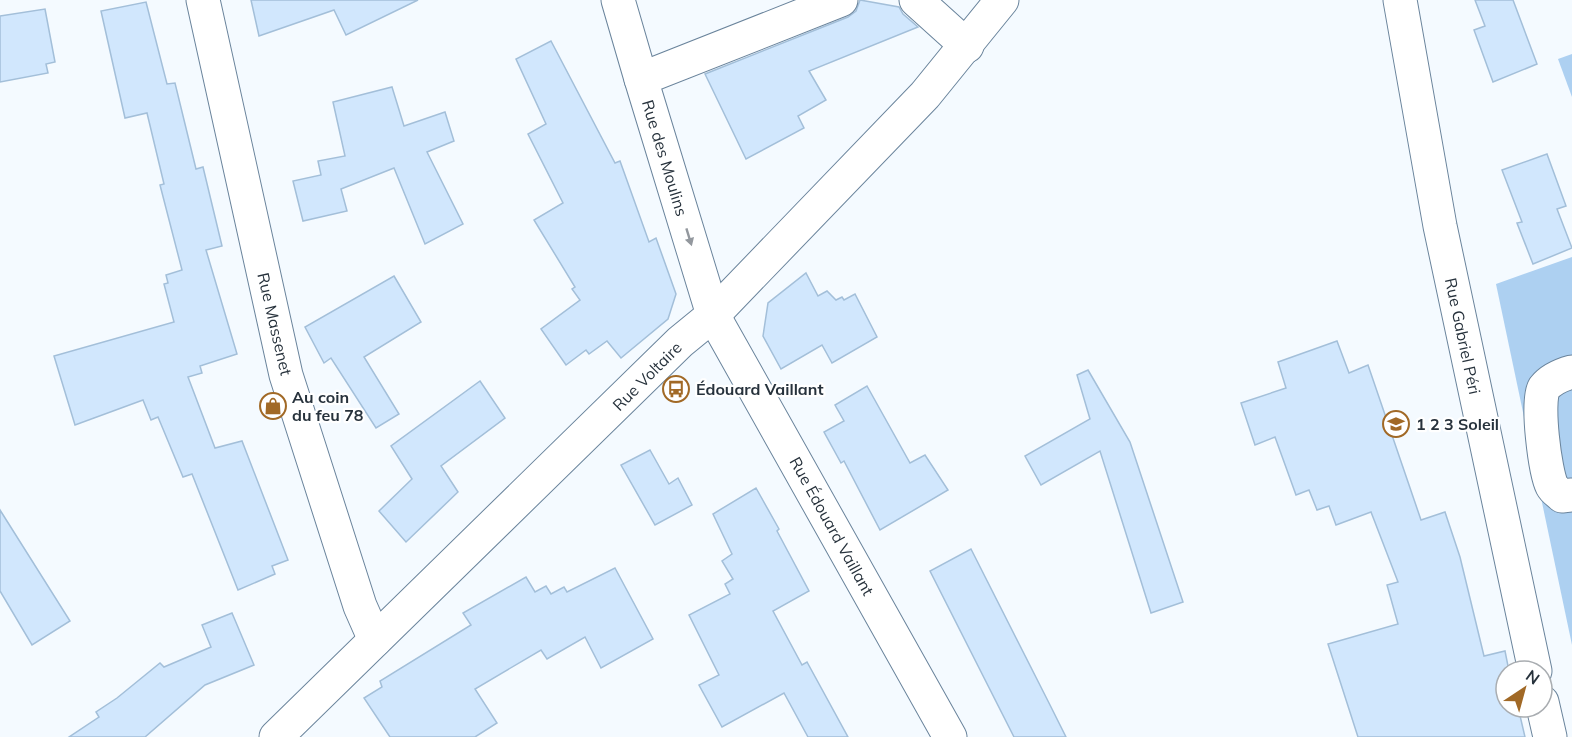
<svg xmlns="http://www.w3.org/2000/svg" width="1572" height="737" viewBox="0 0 1572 737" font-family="Mulish,sans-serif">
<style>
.green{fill:#add0f1}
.building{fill:#d1e7fd;stroke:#a3bfd9;stroke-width:1.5}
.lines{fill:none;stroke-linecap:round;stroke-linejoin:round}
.minor-casing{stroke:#6a849c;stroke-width:35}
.minor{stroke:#fff;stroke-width:33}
.oneway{fill:#93989e}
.labels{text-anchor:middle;stroke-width:4.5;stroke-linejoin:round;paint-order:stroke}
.street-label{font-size:16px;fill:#27323c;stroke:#fff}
.poi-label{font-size:16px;font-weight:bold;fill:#27323c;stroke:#fff;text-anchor:start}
</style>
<rect width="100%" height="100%" fill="#f4faff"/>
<!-- green -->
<g class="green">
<polygon points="1572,54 1572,97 1558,59"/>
<polygon points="1572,257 1572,645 1496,284"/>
</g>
<!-- building -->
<g class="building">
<polygon points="251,0 418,0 346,35 334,10 259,36"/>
<polygon points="860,0 899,7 903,14 918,27 809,71 826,100 798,116 804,128 746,159 705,74 848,17 856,11"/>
<polygon points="1475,0 1513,0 1537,64 1493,82 1474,30 1485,26"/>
<polygon points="146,2 167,84 175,83 196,169 203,167 222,246 206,250 237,354 200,366 202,373 188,377 215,448 242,441 288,560 272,566 275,574 238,590 192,474 183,477 158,417 151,420 143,400 75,425 54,356 174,322 164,284 168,283 166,275 182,270 160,185 164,184 147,113 125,118 101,11"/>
<polygon points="45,9 55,62 46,64 48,73 0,82 0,16"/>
<polygon points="551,41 615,163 620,161 649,242 656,238 676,294 668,319 621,358 607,341 589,354 586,350 566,365 541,329 580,300 572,289 575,287 534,220 563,203 528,134 546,124 516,59"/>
<polygon points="392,87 404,126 445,112 454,141 427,152 463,224 425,244 394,168 341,189 347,211 303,221 293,181 321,175 318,161 345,156 333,102"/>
<polygon points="1547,154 1566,206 1557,209 1572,248 1533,264 1517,223 1522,222 1502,170"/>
<polygon points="806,273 818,296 827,291 836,300 842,297 844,300 855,294 877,337 832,363 822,345 781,369 763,336 768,303"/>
<polygon points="394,276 421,322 364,357 399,414 376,428 331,358 324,363 305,327"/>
<polygon points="1337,341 1349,373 1368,365 1421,520 1445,512 1460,557 1484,656 1505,651 1509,671 1506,671 1506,707 1518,707 1525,737 1358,737 1328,644 1398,624 1387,585 1398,582 1371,512 1336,525 1329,506 1317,510 1309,490 1296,495 1275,437 1255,445 1241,403 1286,388 1278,362"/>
<polygon points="1088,370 1130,442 1183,602 1151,613 1100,451 1041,485 1025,456 1090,419 1077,375"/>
<polygon points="480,381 505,418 441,466 458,492 406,542 379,511 412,479 391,446"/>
<polygon points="867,386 910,463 925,455 948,490 880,530 844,461 841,463 824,432 844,421 835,405"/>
<polygon points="650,450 669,484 678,478 692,505 655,525 621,465"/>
<polygon points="756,488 779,529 777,531 809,591 773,611 802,665 807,662 848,737 808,737 784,693 722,727 699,685 719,675 689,615 730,594 725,584 733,579 722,561 732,554 713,514"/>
<polygon points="0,510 70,621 32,645 0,591"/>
<polygon points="971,549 1049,703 1066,737 1014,737 930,571"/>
<polygon points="615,568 653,639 601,668 585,637 547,659 541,650 475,689 497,723 475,737 390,737 364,698 382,687 380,681 471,625 463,613 526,577 535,592 546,586 551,594 564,587 567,592"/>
<polygon points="232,613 254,665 205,685 145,737 69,737 99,717 96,712 117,698 160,663 164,667 211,647 202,625"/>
</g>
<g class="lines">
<defs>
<g id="minor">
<polyline points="203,0 286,375 360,606 375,640"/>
<polyline points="618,0 641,79 713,315 950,737"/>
<polyline points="916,0 967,46"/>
<polyline points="1400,0 1440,226 1535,671"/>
<polyline points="641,79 841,0"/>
<path d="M 1572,372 C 1561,375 1551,379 1544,388 C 1536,401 1545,472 1552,486 C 1554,490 1559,493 1562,496 L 1572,495"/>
<polyline points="1542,702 1550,737"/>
<polyline points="276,737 680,342 713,315 925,95 1002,0"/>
</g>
</defs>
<!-- minor casing -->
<use href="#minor" class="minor-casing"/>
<!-- minor -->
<use href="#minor" class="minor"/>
</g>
<!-- one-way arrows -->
<defs><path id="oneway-solid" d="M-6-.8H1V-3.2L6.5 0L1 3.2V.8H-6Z" transform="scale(1.5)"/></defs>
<use class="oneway" href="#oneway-solid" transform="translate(689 237) rotate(73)"/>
<!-- icons -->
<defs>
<symbol id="bus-ring" viewBox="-11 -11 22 22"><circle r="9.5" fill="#fff" stroke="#a16926" stroke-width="1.5"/><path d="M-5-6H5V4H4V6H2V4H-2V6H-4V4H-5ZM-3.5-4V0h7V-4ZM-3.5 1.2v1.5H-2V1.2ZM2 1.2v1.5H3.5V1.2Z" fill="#a16926"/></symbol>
<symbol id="shop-ring" viewBox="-11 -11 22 22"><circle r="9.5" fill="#fff" stroke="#a16926" stroke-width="1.5"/><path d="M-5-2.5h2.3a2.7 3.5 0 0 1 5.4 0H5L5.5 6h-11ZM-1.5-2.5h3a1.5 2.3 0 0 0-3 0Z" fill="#a16926"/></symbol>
<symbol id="school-ring" viewBox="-11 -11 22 22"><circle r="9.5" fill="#fff" stroke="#a16926" stroke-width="1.5"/><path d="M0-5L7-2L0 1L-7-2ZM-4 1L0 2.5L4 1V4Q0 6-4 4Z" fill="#a16926"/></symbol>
</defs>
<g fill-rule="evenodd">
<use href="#bus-ring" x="661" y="374" width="30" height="30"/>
<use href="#shop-ring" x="258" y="391" width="30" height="30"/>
<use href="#school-ring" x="1381" y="409" width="30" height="30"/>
</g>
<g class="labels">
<!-- street labels -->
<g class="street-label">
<text transform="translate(665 158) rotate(73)" y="6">Rue des Moulins</text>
<text transform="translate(275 324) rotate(77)" y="6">Rue Massenet</text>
<text transform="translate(1463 336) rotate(78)" y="6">Rue Gabriel Péri</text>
<text transform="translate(647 376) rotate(-45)" y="6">Rue Voltaire</text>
<text transform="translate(832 526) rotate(61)" y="6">Rue Édouard Vaillant</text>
</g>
<!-- poi labels -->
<g class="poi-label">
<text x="696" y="395">Édouard Vaillant</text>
<text x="292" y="403">Au coin<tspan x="292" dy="18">du feu 78</tspan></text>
<text x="1416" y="430">1 2 3 Soleil</text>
</g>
</g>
<!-- north arrow -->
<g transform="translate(1524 689) rotate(36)"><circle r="28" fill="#ffffff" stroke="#a9adb1" stroke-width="1.5"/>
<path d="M0-4.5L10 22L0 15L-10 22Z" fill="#a16926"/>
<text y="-9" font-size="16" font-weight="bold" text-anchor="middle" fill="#27323c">N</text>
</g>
</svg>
